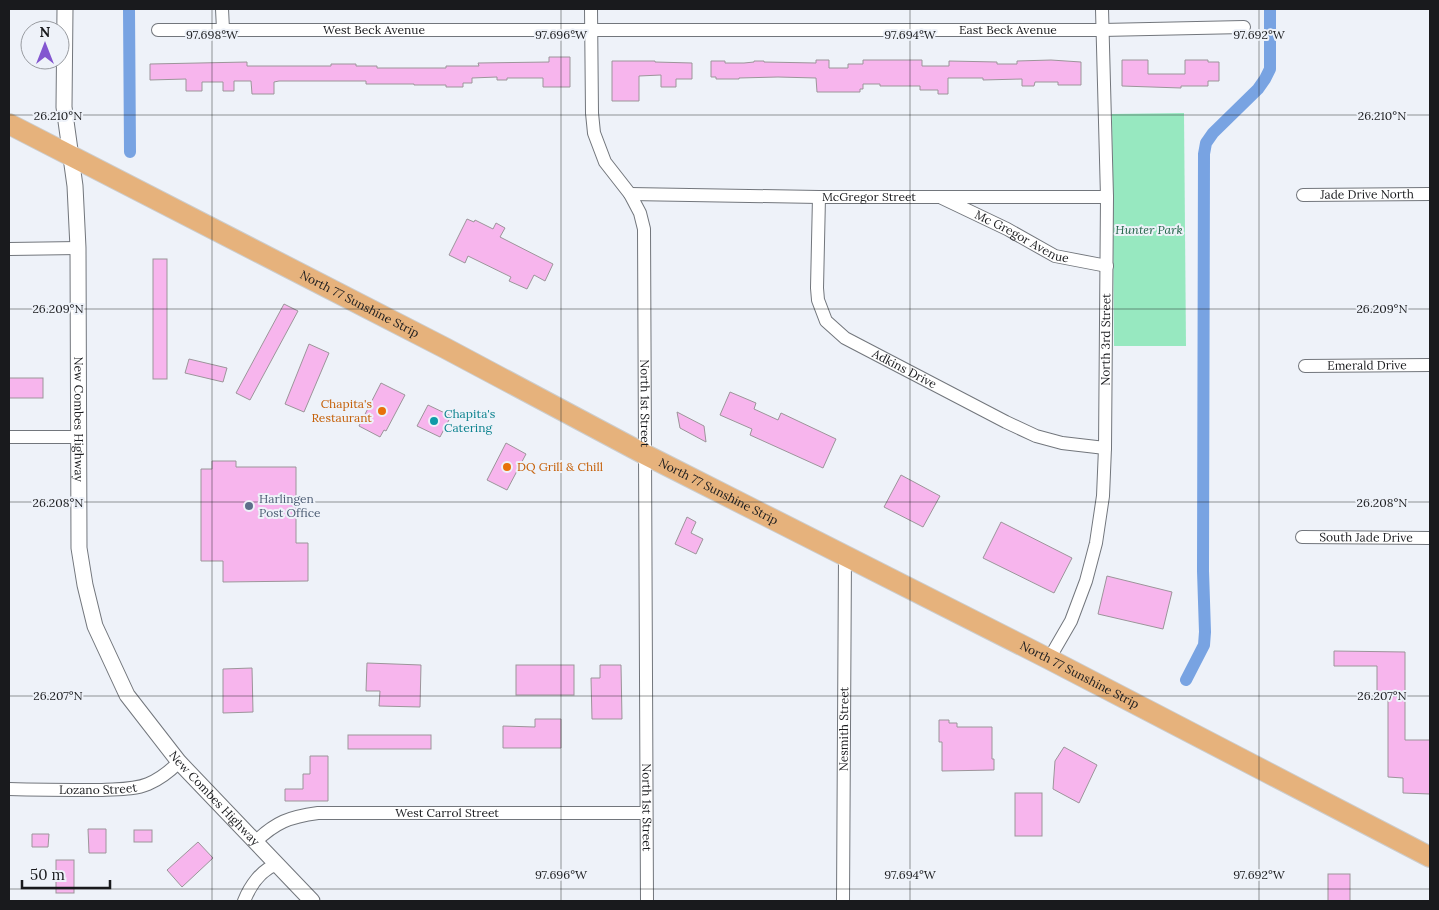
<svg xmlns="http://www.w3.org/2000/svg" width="1439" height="910" viewBox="0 0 1439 910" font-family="Lora,serif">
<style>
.green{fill:#97e8c0}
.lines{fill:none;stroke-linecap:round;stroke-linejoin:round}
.canal{stroke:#78a3e2;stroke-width:12}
.building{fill:#f7b5ed;stroke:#9c959a}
.minor-casing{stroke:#72767c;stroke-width:14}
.tertiary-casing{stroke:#72767c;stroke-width:17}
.primary-casing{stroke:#cccdcd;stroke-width:22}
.minor{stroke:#fff;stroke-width:12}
.tertiary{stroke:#fff;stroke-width:15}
.primary{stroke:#e6b27c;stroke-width:20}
.ticks{fill:none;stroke:#191a1d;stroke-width:1;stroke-opacity:0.45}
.food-dot{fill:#e8710a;stroke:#eef2f9;stroke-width:2}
.culture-dot{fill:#0f9aa8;stroke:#eef2f9;stroke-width:2}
.service-dot{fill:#5c6f8a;stroke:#eef2f9;stroke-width:2}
.labels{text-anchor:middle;stroke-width:4;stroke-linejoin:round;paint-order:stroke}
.street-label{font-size:12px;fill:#191a1d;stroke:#eef2f9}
.park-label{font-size:12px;font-style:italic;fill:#236448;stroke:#eef2f9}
.food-label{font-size:12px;fill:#c56008;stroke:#eef2f9;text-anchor:end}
.culture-label{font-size:12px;fill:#0d838f;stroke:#eef2f9;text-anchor:start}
.service-label{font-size:12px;fill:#4e5e75;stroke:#eef2f9;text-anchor:start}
.ticks-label{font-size:12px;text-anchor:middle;fill:#191a1d;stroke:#eef2f9;stroke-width:4;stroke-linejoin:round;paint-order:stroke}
</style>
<rect width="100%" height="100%" fill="#eef2f9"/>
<!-- green -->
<polygon class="green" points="1184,113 1186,346 1114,346 1112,114"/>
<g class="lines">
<!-- canal -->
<g class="canal">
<polyline points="129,9 130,152"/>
<polyline points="1186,680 1204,645 1205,632 1203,571 1204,154 1206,143 1213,133 1258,89 1265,79 1270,69 1270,9"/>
</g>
</g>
<!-- building -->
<g class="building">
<polygon points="549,57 570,57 570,87 543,87 543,78 507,78 507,80 497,80 497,77 472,78 472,83 463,83 463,87 446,87 446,85 414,85 414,84 366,84 366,81 279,81 274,82 274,94 252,94 251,81 234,81 234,91 223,91 223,82 202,82 202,91 186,91 186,79 150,80 150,64 247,62 247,66 331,66 331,64 356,64 356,66 377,66 377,68 446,68 446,66 479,66 478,63 549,62"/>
<polygon points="816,60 829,60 829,68 848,68 848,64 863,64 863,60 922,60 922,66 949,66 949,61 997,62 997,64 1017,64 1017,61 1051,60 1081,62 1081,85 1058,85 1058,82 1035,82 1034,86 1022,86 1022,79 983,80 983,78 948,78 948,94 938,94 938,90 920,90 920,86 880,86 880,84 863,84 863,89 860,89 860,92 817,92 816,78 778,77 739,78 739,79 716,79 716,77 711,77 711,61 725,61 725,63 744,63 754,62 754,61 764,61 764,62 816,63"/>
<polygon points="1122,60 1148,60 1148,74 1185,74 1185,60 1208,60 1208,62 1219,62 1219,81 1208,81 1208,86 1181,86 1181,88 1122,86"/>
<polygon points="612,61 655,61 655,62 692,63 692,79 676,79 676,87 661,87 661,75 639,76 639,101 612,101"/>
<polygon points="467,219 474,222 475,220 493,229 496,223 505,228 500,237 553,264 545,281 534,275 527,289 509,281 511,277 468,256 465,263 449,255"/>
<rect x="153" y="259" width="14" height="120"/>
<polygon points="284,304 298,311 250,400 236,393"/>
<polygon points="309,344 329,353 304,412 285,404"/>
<polygon points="189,359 227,368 223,382 185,373"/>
<rect x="9" y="378" width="34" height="20"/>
<polygon points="381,383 405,395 386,431 384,430 380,437 359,426"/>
<polygon points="730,392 756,403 754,409 778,420 781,413 836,439 823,468 750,435 752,429 720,415"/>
<polygon points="428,405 451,416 440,437 417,426"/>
<polygon points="677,412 704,426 706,442 680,428"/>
<polygon points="506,443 526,454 507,490 487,480"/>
<polygon points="212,461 236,461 236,467 296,467 296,543 308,543 308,581 223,582 223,561 201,561 201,469 212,469"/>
<polygon points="901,475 940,496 923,527 884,507"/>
<polygon points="687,517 696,522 691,533 703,539 696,554 675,544"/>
<polygon points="1001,522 1072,558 1054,593 983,558"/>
<polygon points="1107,576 1172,592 1163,629 1098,614"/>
<polygon points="1334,651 1405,652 1405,740 1430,740 1430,794 1403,793 1403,778 1388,777 1388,695 1377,695 1377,666 1334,666"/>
<polygon points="367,663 421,665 420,707 379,706 380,691 366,691"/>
<rect x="516" y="665" width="58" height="30"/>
<polygon points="600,665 621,665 622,719 592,719 591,678 600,678"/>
<polygon points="252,668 253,712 223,713 223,669"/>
<polygon points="535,719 561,719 561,748 503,748 503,726 535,727"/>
<polygon points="939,720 949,720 949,723 957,723 957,727 992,727 992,759 994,759 994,770 942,771 942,742 939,742"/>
<rect x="348" y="735" width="83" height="14"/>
<polygon points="1064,747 1097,765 1079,803 1053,789 1055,761"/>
<polygon points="310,756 328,756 328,801 285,801 285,789 303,789 303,774 310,774"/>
<rect x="1015" y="793" width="27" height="43"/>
<polygon points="88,829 106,829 106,853 89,853"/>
<rect x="134" y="830" width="18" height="12"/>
<polygon points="32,834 49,834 48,847 32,847"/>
<polygon points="198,842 213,858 182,887 167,870"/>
<rect x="56" y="860" width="18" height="33"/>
<rect x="1328" y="874" width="22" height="27"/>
</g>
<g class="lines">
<defs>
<g id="minor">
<polyline points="222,9 223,29"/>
<path id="s1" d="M 591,9 L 592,113 L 594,133 L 605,162 L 630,194 L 640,213 L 644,229 L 647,901"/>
<path id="s2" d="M 158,30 L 1102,30 L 1244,27"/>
<path id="s3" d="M 630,194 L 819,197 L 1107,197"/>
<path id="s4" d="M 1303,195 L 1430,194"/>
<path id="s5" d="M 819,197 L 817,288 L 818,300 L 826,321 L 845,338 L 1006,422 L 1036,436 L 1062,443 L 1105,448"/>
<path id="s6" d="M 942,198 L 1007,229 L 1055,256 L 1107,266"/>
<polyline points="9,249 78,248"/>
<path id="s7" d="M 1305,366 L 1430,365"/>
<polyline points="9,437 79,437"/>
<path id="s8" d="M 1302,537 L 1430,538"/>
<path id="s9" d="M 1049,659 L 1071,621 L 1086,581 L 1096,543 L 1103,496 L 1105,448 L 1107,197 L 1102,9"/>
<path id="s10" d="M 9,789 C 40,790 71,790 102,790 C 117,789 134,790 148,784 C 160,779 170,771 179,762"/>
<path id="s11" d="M 255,842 C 276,822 289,817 318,813 L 646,813"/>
<path d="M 244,901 C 250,886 261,870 277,864"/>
<path id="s12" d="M 843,901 L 845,556"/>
</g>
<g id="tertiary">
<path id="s13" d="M 65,9 L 64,107 L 75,186 L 78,248 L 79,548 L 85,585 L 95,626 L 127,695 L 179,762 L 312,901"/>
</g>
<g id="primary">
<path id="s14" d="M 9,124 L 445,348 L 646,455 L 1049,659 L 1430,857"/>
</g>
</defs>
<!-- minor casing -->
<use href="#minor" class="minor-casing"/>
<!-- tertiary casing -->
<use href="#tertiary" class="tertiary-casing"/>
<!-- primary casing -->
<use href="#primary" class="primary-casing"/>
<!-- minor -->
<use href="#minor" class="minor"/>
<!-- tertiary -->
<use href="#tertiary" class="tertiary"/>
<!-- primary -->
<use href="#primary" class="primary"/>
</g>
<!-- ticks -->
<path class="ticks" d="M 212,9 L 212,901M 561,9 L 561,901M 910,9 L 910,901M 1259,9 L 1259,901M 9,115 L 1430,115M 9,309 L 1430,309M 9,502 L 1430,502M 9,696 L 1430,696M 9,889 L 1430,889"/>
<!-- markers -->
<g class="food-dot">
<circle cx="382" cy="411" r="5"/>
<circle cx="507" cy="467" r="5"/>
</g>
<circle class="culture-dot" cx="434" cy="421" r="5"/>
<circle class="service-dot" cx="249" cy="506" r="5"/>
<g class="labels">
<!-- street labels -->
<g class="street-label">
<text dy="4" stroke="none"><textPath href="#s2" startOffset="216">West Beck Avenue</textPath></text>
<text dy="4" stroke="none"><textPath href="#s2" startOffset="850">East Beck Avenue</textPath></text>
<text dy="4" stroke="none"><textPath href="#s4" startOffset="64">Jade Drive North</textPath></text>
<text dy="4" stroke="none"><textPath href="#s3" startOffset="239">McGregor Street</textPath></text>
<text dy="4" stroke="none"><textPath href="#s6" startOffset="89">Mc Gregor Avenue</textPath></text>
<text dy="4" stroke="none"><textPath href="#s14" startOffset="394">North 77 Sunshine Strip</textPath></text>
<text dy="4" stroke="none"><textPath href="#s9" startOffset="330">North 3rd Street</textPath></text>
<text dy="4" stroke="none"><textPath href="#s7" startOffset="62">Emerald Drive</textPath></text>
<text dy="4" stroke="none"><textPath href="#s5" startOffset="218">Adkins Drive</textPath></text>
<text dy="4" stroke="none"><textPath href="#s1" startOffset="408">North 1st Street</textPath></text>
<text dy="4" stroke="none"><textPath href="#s13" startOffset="411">New Combes Highway</textPath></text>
<text dy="4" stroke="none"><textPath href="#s14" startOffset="799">North 77 Sunshine Strip</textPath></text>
<text dy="4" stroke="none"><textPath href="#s8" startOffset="64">South Jade Drive</textPath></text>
<text dy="4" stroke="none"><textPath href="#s14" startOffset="1204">North 77 Sunshine Strip</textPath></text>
<text dy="4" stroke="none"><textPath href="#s12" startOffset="172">Nesmith Street</textPath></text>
<text dy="4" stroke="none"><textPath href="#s10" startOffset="89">Lozano Street</textPath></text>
<text dy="4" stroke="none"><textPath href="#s13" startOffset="831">New Combes Highway</textPath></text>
<text dy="4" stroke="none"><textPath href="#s1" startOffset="812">North 1st Street</textPath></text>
<text dy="4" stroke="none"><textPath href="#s11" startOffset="200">West Carrol Street</textPath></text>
</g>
<!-- park labels -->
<g class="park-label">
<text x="1149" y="234">Hunter Park</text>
</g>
<!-- food labels -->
<g class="food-label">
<text x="372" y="408">Chapita's<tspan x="372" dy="14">Restaurant</tspan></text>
<text x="517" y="471" text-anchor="start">DQ Grill &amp; Chill</text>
</g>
<!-- culture labels -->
<g class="culture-label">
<text x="444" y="418">Chapita's<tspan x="444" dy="14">Catering</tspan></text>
</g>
<!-- service labels -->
<g class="service-label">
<text x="259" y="503">Harlingen<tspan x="259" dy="14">Post Office</tspan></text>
</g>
</g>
<g class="ticks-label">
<text x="212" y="39">97.698°W</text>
<text x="561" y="39">97.696°W</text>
<text x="910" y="39">97.694°W</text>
<text x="1259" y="39">97.692°W</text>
<text x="58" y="120">26.210°N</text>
<text x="1382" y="120">26.210°N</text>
<text x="58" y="313">26.209°N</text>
<text x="1382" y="313">26.209°N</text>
<text x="58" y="507">26.208°N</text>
<text x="1382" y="507">26.208°N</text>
<text x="58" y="700">26.207°N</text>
<text x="1382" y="700">26.207°N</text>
<text x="561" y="879">97.696°W</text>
<text x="910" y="879">97.694°W</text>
<text x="1259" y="879">97.692°W</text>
</g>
<!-- border -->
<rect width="1439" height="910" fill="none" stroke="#191a1d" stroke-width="20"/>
<!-- north arrow -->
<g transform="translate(45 45)"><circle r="24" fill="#eef2f9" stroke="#999ca1"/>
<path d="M0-4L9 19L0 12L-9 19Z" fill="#8356d0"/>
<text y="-8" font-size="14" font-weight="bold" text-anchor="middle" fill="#191a1d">N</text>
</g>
<!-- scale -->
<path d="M22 880v8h88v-8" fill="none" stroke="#191a1d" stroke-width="2.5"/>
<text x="30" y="880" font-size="15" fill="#191a1d" stroke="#eef2f9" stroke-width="4" paint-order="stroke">50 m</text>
</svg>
